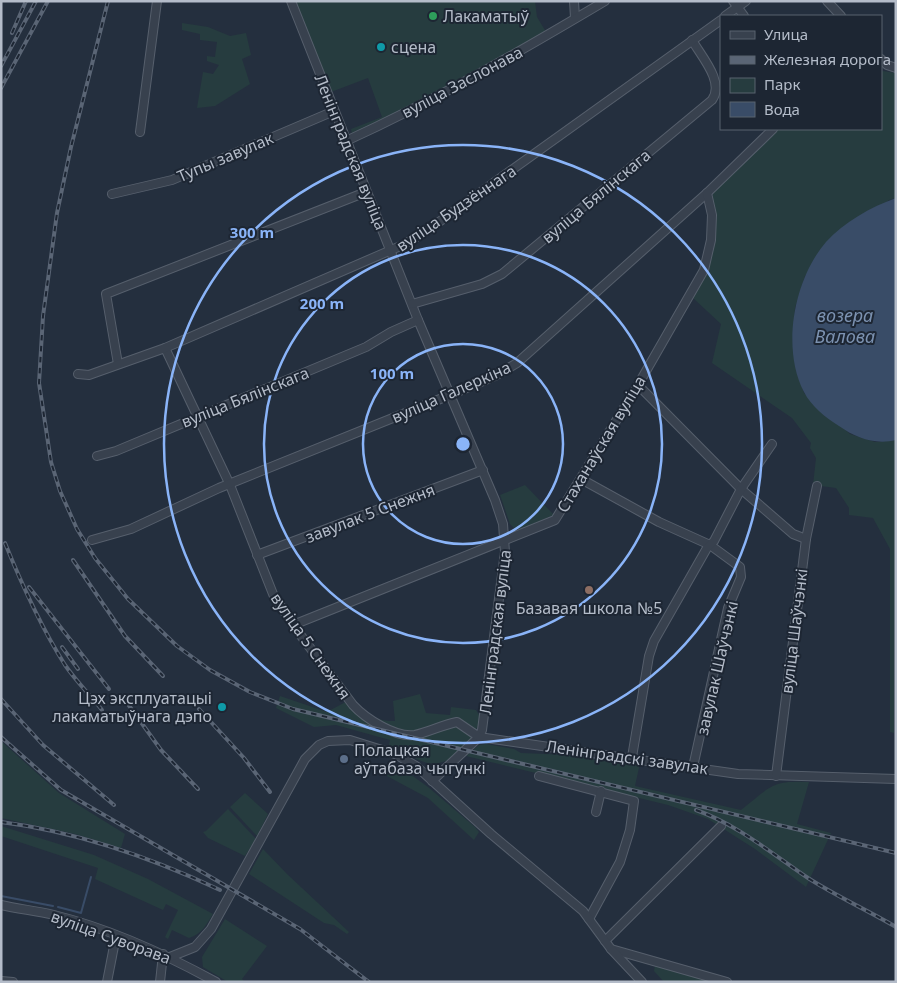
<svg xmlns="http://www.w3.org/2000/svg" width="897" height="983" viewBox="0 0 897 983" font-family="'Noto Sans',sans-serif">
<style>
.green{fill:#263c3f}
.water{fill:#394c67}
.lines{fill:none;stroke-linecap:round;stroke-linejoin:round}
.stream{stroke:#394c67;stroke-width:2}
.minor-casing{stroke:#565f6c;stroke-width:10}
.minor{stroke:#38414e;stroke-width:8}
.rail-casing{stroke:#5a6575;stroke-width:4}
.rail{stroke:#1d2633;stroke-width:2;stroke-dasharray:5.5;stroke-linecap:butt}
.ring{fill:none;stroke:#8ab4f8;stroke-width:2.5}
.leisure-dot{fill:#2e9e5b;stroke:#1d2633;stroke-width:2}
.culture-dot{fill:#0f9aa8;stroke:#1d2633;stroke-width:2}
.education-dot{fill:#8d6e63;stroke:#1d2633;stroke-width:2}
.service-dot{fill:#5c6f8a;stroke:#1d2633;stroke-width:2}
.labels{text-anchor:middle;stroke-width:4;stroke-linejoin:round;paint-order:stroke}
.poi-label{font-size:16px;fill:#b4bcc9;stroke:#1d2633;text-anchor:start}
.street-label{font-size:16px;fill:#b4bcc9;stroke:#1d2633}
.water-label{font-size:18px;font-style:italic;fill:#7c92b1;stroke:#1d2633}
.centre{fill:#8ab4f8;stroke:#1d2633;stroke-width:2.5}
.ring-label{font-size:15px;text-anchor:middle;font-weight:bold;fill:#8ab4f8;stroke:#1d2633;stroke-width:4;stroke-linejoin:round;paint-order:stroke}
</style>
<rect width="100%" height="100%" fill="#242f3e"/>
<!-- green -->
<g class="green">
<polygon points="295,1 535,1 537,17 546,32 456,83 352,134 351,129 382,117 368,78 331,92"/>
<polygon points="182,23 208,27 230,36 246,33 251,55 242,59 250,84 215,106 197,108 203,72 213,74 219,65 207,61 207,56 215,57 217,42 200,40 200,34 182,30"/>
<polygon points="883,71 896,73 896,198 889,200 805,276 795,308 793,345 796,367 804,393 850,434 875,442 896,440 894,733 890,732 890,549 873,518 849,515 849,508 836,488 813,485 816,458 810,448 811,443 792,418 712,363 721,324 693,298 707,271 713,193 724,178 778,129 881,129 881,72"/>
<polygon points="525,485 554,515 521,529 515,529 510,524 500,495"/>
<path d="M 420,694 L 426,713 L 450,715 L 451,707 L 476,710 L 481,718 C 474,739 451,771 424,762 C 412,758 401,750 389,745 L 390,740 L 336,725 L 314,727 L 276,708 L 280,696 L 327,712 L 353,698 C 365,712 375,722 395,721 L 393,701 Z"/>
<polygon points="1,741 59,793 125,834 121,848 75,834 1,818"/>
<path d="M 486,744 L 514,749 L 521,753 L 591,756 L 591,759 L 623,764 L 640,763 L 635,786 L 741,810 C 771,787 770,780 809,782 L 797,824 L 831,833 L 806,887 L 755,849 L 708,819 L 668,805 L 466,756 L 479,745 Z"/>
<polygon points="392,761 428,787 475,827 479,832 474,840 428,798 385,775"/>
<polygon points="245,793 268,814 257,836 230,807"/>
<polygon points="228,809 256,839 245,856 208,838 203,832 206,831"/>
<path d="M 1,826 L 94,855 L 148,879 L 213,914 C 206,925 202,934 189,938 L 172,930 L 168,939 L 165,937 L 178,910 L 166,904 L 163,910 L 95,879 L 98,868 L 1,836 Z"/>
<polygon points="263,849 287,874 349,932 347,934 334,925 324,923 249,874"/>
<polygon points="225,919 267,946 242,979 245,982 228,982 203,967 202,957"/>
<polygon points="655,965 704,979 706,982 664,982 654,971"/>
</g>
<!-- water -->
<path class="water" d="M 896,198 L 896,440 C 875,445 856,438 839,426 C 826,418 811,406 804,392 C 781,348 794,279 826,242 C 844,222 871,207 896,198 Z"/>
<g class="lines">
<!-- stream -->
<g class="stream">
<polyline points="1,896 53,906"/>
<polyline points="58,907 81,913 91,877"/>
</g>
<defs>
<g id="minor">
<polyline points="291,1 418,320 495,500 503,524 505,552 482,730 479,737 432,781"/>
<polyline points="574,1 575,18"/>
<polyline points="733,1 744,16"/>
<polyline points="827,1 841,16"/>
<polyline points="725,16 746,1"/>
<polyline points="881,59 887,65 896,68"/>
<polyline points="140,132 157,1"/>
<path d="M 346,141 C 436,100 521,51 605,1"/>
<polyline points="112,194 172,180 334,111"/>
<path d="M 412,304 L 482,284 L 502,274 L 712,100 C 725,82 701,56 692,40"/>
<path d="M 165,348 L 230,485 L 273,594 L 293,625 L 353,705 C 365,718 395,738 415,735 C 429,732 442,725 457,722 L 479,737 L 738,774 L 896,779"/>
<polyline points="118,364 106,294 366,192"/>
<polyline points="78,374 89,375 165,348 405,244 425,232 721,20"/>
<polyline points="638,385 741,489 793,534 806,539"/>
<polyline points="97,456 116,451 366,347 391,332 418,320"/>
<polyline points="581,479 659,522 710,545 740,567 741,577 728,608 722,635 693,767"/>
<polyline points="92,540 131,529 219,488 450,395 495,376 517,363 707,193 773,129"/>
<polyline points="257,555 483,470"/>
<polyline points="293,625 555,520 638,385 704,270 711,240 712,215 707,193"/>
<polyline points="632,757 649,656 654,641 707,548 714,541 741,489 772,444"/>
<polyline points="539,776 634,801 630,830 620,862 589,919"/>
<polyline points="776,776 806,539 817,486"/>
<polyline points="596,812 601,791"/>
<path d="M 1,905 C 19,909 37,911 54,915 C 111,929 165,954 216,982"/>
<polyline points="605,941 721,826"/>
<polyline points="611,949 727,982"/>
<polyline points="170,957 195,947 211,929 305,759 319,745 328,741 350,740 395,754 416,766 491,834 583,911 611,949 642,982"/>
<polyline points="1,981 13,982"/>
<polyline points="107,982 116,936"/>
<polyline points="160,982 163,954"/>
</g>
</defs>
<!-- minor casing -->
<use href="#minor" class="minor-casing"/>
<!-- minor -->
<use href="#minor" class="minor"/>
<defs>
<g id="rail">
<polyline points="108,1 71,147 57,213 43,316 39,383 51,462 60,491 77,529 95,558 128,599 177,646 210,670 250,692 293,709 896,853"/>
<polyline points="12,33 26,1"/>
<polyline points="1,66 36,1"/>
<polyline points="1,88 48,1"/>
<path d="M 5,543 C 22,585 41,627 65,665 C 76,681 90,695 102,710"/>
<polyline points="73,560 125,636 163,676"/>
<polyline points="29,587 109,689"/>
<polyline points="62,647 78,669"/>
<polyline points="1,699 43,745 114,805"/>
<polyline points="125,700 161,750 198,789"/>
<polyline points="199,709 244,758 270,792"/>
<polyline points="1,737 61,790 300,929 369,982"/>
<path d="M 696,810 C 738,825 771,853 808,878 C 836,896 867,910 896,927"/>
<path d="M 1,822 C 78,832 150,857 220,890"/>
</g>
</defs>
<!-- rail casing -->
<use href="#rail" class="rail-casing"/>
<!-- rail -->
<use href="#rail" class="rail"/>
</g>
<!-- distance rings -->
<g class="ring">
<circle cx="463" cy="444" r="100"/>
<circle cx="463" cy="444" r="199"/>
<circle cx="463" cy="444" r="299"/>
</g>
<!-- markers -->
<circle class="leisure-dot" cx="433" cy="16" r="5"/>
<g class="culture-dot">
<circle cx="381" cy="47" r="5"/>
<circle cx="222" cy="707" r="5"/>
</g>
<circle class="education-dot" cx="589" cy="590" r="5"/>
<circle class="service-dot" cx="344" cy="759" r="5"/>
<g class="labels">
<!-- poi labels -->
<g class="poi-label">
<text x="443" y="22">Лакаматыў</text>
<text x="391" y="53">сцена</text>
<text x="589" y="614" text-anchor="middle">Базавая школа №5</text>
<text x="212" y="704" text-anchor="end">Цэх эксплуатацыі<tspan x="212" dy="18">лакаматыўнага дэпо</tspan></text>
<text x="354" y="756">Полацкая<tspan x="354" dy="18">аўтабаза чыгункі</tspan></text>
</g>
<!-- street labels -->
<g class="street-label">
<text transform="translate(462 82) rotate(-28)" y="6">вуліца Заслонава</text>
<text transform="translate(351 152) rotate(68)" y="6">Ленінградская вуліца</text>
<text transform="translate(225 157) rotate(-23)" y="6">Тупы завулак</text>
<text transform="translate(596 196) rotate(-40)" y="6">вуліца Бялінскага</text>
<text transform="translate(456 208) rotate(-34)" y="6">вуліца Будзённага</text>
<text transform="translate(451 392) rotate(-24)" y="6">вуліца Галеркіна</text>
<text transform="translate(245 397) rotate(-22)" y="6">вуліца Бялінскага</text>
<text transform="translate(601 444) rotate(-59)" y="6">Стаханаўская вуліца</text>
<text transform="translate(370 513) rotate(-21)" y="6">завулак 5 Снежня</text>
<text transform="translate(794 631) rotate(-83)" y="6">вуліца Шаўчэнкі</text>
<text transform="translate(495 632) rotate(-83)" y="6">Ленінградская вуліца</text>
<text transform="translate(311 646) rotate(55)" y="6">вуліца 5 Снежня</text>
<text transform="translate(717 668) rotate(-77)" y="6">завулак Шаўчэнкі</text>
<text transform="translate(627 757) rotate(8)" y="6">Ленінградскі завулак</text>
<text transform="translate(111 937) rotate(20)" y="6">вуліца Суворава</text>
</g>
<!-- water labels -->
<g class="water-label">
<text x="845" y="322">возера<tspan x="845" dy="21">Валова</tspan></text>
</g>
</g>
<circle cx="463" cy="444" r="8" class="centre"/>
<g class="ring-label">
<text x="252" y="238">300 m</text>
<text x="322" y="309">200 m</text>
<text x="392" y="379">100 m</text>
</g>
<!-- border -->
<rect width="897" height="983" fill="none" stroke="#b4bcc9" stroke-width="5"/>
<!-- legend -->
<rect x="720" y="15" width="162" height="115" fill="#1d2633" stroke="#59626f"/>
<rect x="730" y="31" width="25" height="8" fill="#38414e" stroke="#59626f"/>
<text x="764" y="40" font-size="15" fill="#b4bcc9">Улица</text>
<rect x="730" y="56" width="25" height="8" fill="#5a6575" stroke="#59626f"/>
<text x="764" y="65" font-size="15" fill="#b4bcc9">Железная дорога</text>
<rect x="730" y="78" width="25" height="15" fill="#263c3f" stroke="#59626f"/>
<text x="764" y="90" font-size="15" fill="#b4bcc9">Парк</text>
<rect x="730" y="102" width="25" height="15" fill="#394c67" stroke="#59626f"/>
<text x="764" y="115" font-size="15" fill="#b4bcc9">Вода</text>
</svg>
